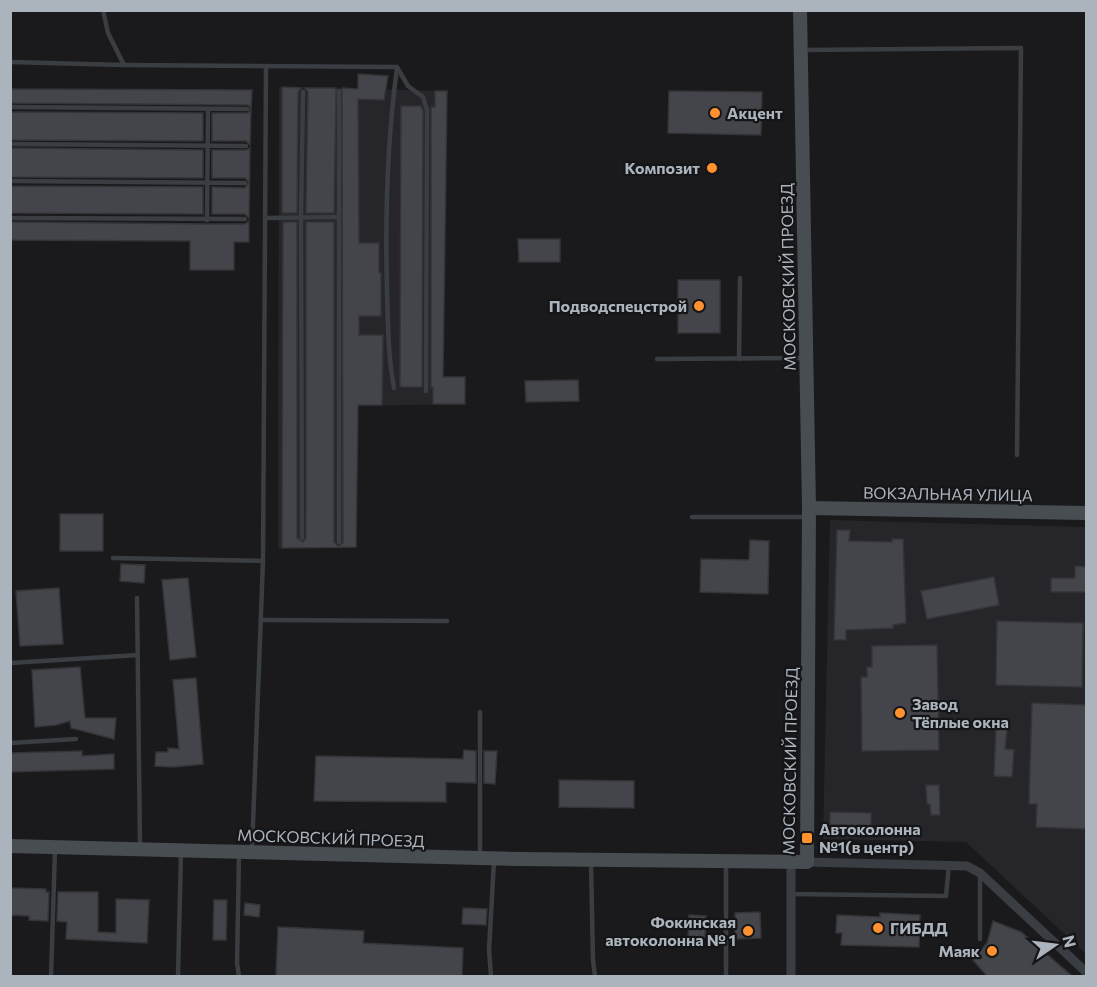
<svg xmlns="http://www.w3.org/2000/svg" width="1097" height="987" viewBox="0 0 1097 987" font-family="Commissioner,sans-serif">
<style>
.built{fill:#26262a}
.building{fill:#44454a;stroke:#343539;stroke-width:1.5}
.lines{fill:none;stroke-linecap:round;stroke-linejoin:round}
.lane{stroke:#3a3d42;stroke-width:4.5}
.street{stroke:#3a3d42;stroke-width:9}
.secondary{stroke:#484d52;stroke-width:14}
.poi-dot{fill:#ff912f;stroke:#151518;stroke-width:2}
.labels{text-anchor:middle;stroke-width:4.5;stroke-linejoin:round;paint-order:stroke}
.poi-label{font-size:16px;font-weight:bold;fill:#abb4bd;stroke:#151518;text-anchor:start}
.street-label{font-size:16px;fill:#abb4bd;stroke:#151518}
</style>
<rect width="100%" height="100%" fill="#1a1a1c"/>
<!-- built -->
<g class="built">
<polygon points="279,87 447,91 443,376 466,377 465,404 358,406 356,547 278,548"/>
<polygon points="830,520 1086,527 1086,954 966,842 823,839"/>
</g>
<!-- building -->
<g class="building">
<polygon points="358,74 388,76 384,100 358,99 359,243 379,243 379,273 381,273 381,316 359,316 359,335 383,335 382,405 358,405 356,547 282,548 283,222 297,222 297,538 303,542 306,538 306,222 334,222 334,542 338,546 343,543 342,88 358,89"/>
<polygon points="282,87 301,88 298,92 297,213 283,213 282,211"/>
<polygon points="305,88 336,88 334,213 306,213 308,92"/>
<polygon points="10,89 252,90 251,109 250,145 246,141 212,141 212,113 248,113 251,108 248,105 10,103"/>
<polygon points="435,91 447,91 443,377 465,377 465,404 433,404 433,387 431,387 431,107 435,107"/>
<polygon points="669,91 762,92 761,135 668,133"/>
<polygon points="401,106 421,106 423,111 422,387 400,387"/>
<polygon points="10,112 203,113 203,141 10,140"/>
<polygon points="10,148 203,150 203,178 10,177"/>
<polygon points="250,148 249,218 245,214 212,214 212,187 245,188 249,182 245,178 212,178 212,150 246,150"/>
<polygon points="10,186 203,187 203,214 10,213"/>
<polygon points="249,221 249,242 234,242 234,270 190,270 190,241 10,240 10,222 208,224 245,224"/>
<polygon points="518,239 560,239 560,262 519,262"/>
<rect x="678" y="280" width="42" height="53"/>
<polygon points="578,380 579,401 526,402 525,381"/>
<rect x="60" y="514" width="43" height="37"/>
<polygon points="837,530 850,530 849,541 892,542 892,539 903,539 906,623 893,625 893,628 846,630 846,640 834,640"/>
<polygon points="750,540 769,541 768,594 700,592 701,559 749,560"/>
<polygon points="121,564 145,565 144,583 120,581"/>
<polygon points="1075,566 1086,567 1086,592 1051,592 1051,578 1075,578"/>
<polygon points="994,577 999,605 927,619 921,591"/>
<polygon points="188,578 196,657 170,660 162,580"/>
<polygon points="59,588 63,644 20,646 16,591"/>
<polygon points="997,621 1083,623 1082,687 996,685"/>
<polygon points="937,645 939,750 862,751 861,677 867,677 867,667 872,667 872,646"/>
<polygon points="80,667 85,718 116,718 114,739 71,728 70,721 56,725 35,727 32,670"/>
<polygon points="196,678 203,764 174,767 155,766 156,752 168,752 168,748 179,749 173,680"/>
<polygon points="1032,703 1086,705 1086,829 1036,827 1037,804 1029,804"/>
<polygon points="996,728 1007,729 1005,749 1014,750 1012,777 994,776"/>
<polygon points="464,750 476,751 476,783 446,782 446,802 314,801 316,756 463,759"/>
<polygon points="82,751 82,756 114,754 114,769 10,772 10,753"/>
<polygon points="484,751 497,751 495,784 484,783"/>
<polygon points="559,780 634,781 634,808 559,807"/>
<polygon points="926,785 939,785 940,815 931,815 930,804 927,804"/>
<polygon points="830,812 871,813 871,826 830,825"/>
<polygon points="11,888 46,889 46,892 49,892 48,921 29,920 29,916 10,915"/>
<polygon points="58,892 98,892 98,932 116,933 116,899 149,900 147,943 66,939 67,922 57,921"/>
<polygon points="214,900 227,900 226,940 213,940"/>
<polygon points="245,903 260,905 259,917 244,915"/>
<polygon points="463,908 487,909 486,925 462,924"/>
<polygon points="760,912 761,938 735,939 735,913"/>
<polygon points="880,913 920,915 919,947 841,945 842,933 836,933 837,915 880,917"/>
<polygon points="689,915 706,916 705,937 688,937"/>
<polygon points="993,921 1021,932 1072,976 987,976 973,960 987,943"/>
<polygon points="278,927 364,931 363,943 463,948 462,976 276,976"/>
</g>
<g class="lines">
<!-- lane -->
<g class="lane">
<polyline points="103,10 108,33 124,65"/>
<polyline points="804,50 1021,48 1017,455"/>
<polyline points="10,62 124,65 397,67 408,86 423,97 427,110 426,391"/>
<polyline points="10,107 247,109"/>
<polyline points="10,144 246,146"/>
<polyline points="10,181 245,183"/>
<polyline points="10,218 245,219"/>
<polyline points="267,218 337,217"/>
<polyline points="207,220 208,109"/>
<polyline points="657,359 805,358"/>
<polyline points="739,359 740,278"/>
<path d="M 394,388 C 388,356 388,324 387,292 C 385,217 387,142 397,68"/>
<polyline points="692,517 806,517"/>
<polyline points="302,538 301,217 303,92"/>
<polyline points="339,542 339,91"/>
<polyline points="113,558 263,561"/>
<polyline points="137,598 140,846"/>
<polyline points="261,620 447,621"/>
<polyline points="10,663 138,655"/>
<polyline points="10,743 76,739"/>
<polyline points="252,850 263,561 266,66"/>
<polyline points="480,856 480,712"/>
<polyline points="591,863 593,960 595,976"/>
<polyline points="791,894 946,896 949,865"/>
<polyline points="980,939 980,876"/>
<polyline points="51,976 55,850"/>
<polyline points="178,976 181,853"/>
<polyline points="239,976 237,963 239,855"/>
<polyline points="491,976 489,950 494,861"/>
<polyline points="726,976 726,864"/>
</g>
<!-- street -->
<g class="street">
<polyline points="791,862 791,976"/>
<polyline points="807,862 967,866 980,873 1086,972"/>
</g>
<!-- secondary -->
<g class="secondary">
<polyline points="809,508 1086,513"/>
<polyline points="10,846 520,859 807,862 809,508 800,10"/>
</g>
</g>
<!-- markers -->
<g class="poi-dot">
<circle cx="715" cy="113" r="6"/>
<circle cx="712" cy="168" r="6"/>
<circle cx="699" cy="306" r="6"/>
<circle cx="900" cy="713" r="6"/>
<rect x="801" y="832" width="12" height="12" rx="3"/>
<circle cx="878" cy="928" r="6"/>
<circle cx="748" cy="931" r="6"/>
<circle cx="992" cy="951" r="6"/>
</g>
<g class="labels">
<!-- poi labels -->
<g class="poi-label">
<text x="727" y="119">Акцент</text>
<text x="700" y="174" text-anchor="end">Композит</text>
<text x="687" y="312" text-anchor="end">Подводспецстрой</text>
<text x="912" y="710">Завод<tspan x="912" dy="18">Тёплые окна</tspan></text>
<text x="819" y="835">Автоколонна<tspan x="819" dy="18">№1(в центр)</tspan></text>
<text x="736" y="928" text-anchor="end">Фокинская<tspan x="736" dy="18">автоколонна № 1</tspan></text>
<text x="890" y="934">ГИБДД</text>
<text x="980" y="957" text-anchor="end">Маяк</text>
</g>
<!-- street labels -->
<g class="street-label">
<text transform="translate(788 277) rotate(-91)" y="6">МОСКОВСКИЙ ПРОЕЗД</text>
<text transform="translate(948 494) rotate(1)" y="6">ВОКЗАЛЬНАЯ УЛИЦА</text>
<text transform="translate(790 761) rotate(-89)" y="6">МОСКОВСКИЙ ПРОЕЗД</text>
<text transform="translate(331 838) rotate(2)" y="6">МОСКОВСКИЙ ПРОЕЗД</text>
</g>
</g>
<!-- border -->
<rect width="1097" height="987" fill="none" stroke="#abb4bd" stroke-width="24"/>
<!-- north arrow -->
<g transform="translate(1055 945) rotate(76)" stroke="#151518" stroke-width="4.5" paint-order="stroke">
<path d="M0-4.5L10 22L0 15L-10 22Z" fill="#abb4bd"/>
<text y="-9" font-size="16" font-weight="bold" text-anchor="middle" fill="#abb4bd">N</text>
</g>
</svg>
